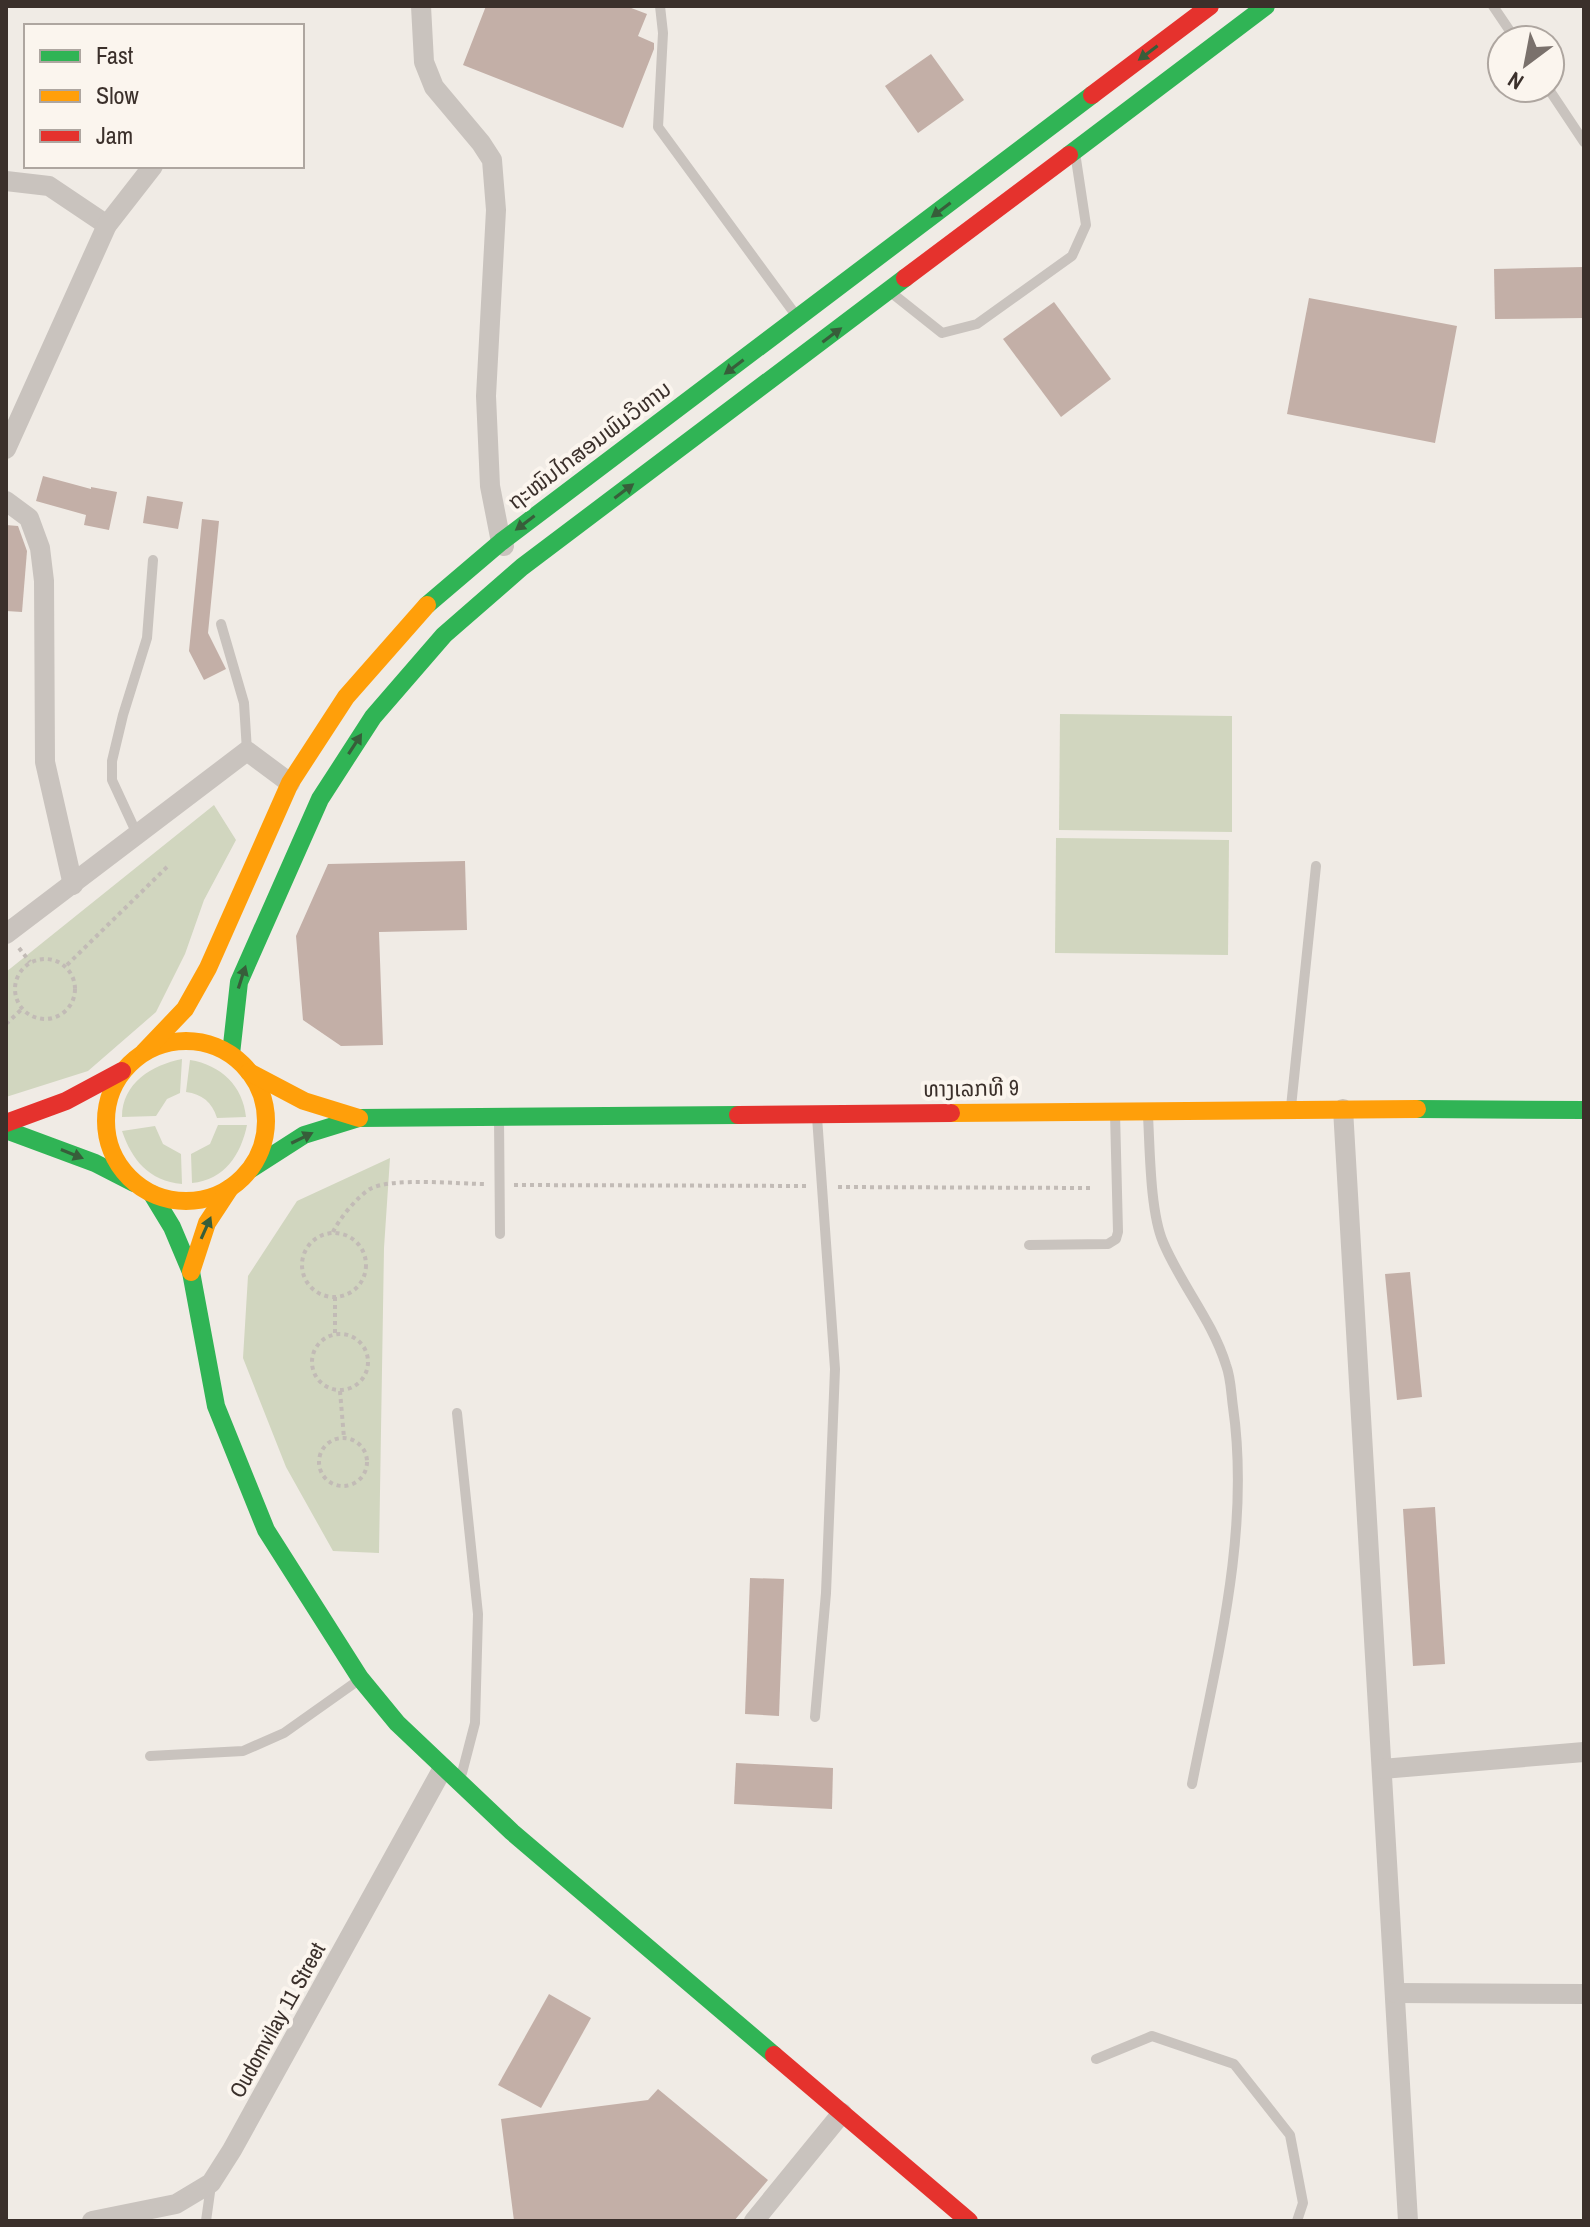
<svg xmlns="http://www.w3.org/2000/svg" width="1590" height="2227" viewBox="0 0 1590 2227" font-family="'Archivo Narrow','Noto Sans Lao',sans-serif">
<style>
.green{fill:#d1d6bf}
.building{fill:#c3afa7}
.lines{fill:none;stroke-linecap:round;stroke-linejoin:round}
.path{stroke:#c2bbb6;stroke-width:4;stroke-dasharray:4 4;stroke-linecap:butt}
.lane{stroke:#c9c3be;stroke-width:10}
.street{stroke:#c9c3be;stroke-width:20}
.fast{stroke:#30b455;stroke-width:18}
.slow{stroke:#ff9f0a;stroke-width:18}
.jam{stroke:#e5322d;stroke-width:18}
.oneway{fill:#375e3a}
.labels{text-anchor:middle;stroke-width:8;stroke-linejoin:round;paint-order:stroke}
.street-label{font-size:22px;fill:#3b302b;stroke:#fbf5ee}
</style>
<rect width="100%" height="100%" fill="#f0ebe5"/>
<!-- green -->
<g class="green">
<polygon points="1060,714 1232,716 1232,832 1059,830"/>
<polygon points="214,805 236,840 204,900 185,954 156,1012 88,1071 6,1097 6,972"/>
<polygon points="1056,838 1229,840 1228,955 1055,953"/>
<path d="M 182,1059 L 180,1093 L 167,1099 L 156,1116 L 122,1117 C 122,1083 152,1065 182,1059 Z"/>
<path d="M 190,1060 C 221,1065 243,1086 246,1117 L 217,1118 C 212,1102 202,1094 186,1092 Z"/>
<path d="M 218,1125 L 247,1125 C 241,1154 225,1180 192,1183 L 191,1154 L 210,1144 Z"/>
<path d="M 155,1126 L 163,1144 L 181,1154 L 182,1184 C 149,1181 132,1160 122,1131 Z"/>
<polygon points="390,1158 384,1248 379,1553 333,1551 286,1467 243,1358 248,1276 297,1201"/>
</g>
<!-- building -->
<g class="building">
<polygon points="486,6 626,6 647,14 638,36 654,43 654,49 623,128 463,65"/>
<polygon points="931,54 964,100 918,133 885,86"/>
<polygon points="1584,267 1584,318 1495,319 1494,269"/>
<polygon points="1309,298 1457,326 1435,443 1287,414"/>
<polygon points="1054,302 1111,379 1061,417 1003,339"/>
<polygon points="43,476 91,489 91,487 117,492 109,530 84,525 86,515 36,501"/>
<polygon points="147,496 183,502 178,529 143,523"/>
<polygon points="202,519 219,521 208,633 226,669 204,680 189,651"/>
<polygon points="6,525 18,526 27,551 22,612 6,611"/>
<polygon points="465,861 467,930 379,932 383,1045 341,1046 303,1020 296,936 328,864"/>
<polygon points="1410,1272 1422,1397 1397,1400 1385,1274"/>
<polygon points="1435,1507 1445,1664 1413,1666 1403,1509"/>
<polygon points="750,1578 784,1579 779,1716 745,1714"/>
<polygon points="736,1763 833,1768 832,1809 734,1804"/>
<polygon points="549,1994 591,2018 541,2108 498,2085"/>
<polygon points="658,2089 768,2180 734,2221 514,2221 501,2119 648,2100"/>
</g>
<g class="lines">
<!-- path -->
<g class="path">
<polyline points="19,948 30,962"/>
<circle cx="45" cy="989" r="30"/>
<polyline points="67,965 168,866"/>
<polyline points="6,1024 22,1009"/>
<polyline points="514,1185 809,1186"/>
<polyline points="838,1187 1092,1188"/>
<path d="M 333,1232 C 339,1219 358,1196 370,1189 C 391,1177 459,1184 485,1184"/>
<circle cx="334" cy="1265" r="32"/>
<polyline points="335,1297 335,1334"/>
<circle cx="340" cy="1362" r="28"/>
<polyline points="340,1391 344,1438"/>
<circle cx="343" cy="1462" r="24"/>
</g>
<!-- lane -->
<g class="lane">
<polyline points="660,6 663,33 658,127 795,314"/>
<polyline points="1493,6 1516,40"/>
<polyline points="1548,88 1584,142"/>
<polyline points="893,294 942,333 977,324 1072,256 1086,225 1076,159"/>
<polyline points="221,624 244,703 247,751"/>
<polyline points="137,834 112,780 112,761 123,715 147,638 153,560"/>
<polyline points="1291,1107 1316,866"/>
<path d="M 1148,1116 C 1150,1150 1150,1211 1163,1242 C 1181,1285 1212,1320 1226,1365 C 1231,1378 1231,1393 1233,1407 C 1251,1533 1216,1661 1192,1784"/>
<polyline points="499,1118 500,1234"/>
<polyline points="1029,1245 1108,1244 1116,1239 1118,1232 1115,1113"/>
<polyline points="457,1413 478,1614 475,1723 462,1773"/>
<polyline points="815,1717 826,1593 835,1369 817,1117"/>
<polyline points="150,1756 243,1751 284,1733 356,1682"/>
<polyline points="1096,2059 1152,2036 1234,2064 1290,2135 1303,2203 1297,2221"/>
<polyline points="206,2221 211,2185"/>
</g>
<!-- street -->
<g class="street">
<polyline points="421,6 424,62 434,87 481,143 492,160 496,210 486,396 490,486 501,542 504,546"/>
<polyline points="6,181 49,186 107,225"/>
<polyline points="6,449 107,225 153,166"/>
<polyline points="6,501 29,518 40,548 44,581 45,762 73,885"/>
<polyline points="6,934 247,751 290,783"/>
<polyline points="1343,1109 1408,2221"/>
<polyline points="1382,1769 1584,1752"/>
<polyline points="1395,1993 1584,1994"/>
<polyline points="92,2221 176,2204 211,2183 232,2150 443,1768"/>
<polyline points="754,2221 842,2113"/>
</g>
<!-- fast -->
<g class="fast">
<polyline points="1069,155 1266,6"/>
<polyline points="427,605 501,542 1092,95"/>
<polyline points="231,1054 239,982 320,799 373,717 444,635 522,567 905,278"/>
<polyline points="1417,1109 1584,1110"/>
<polyline points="6,1130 95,1163 134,1183"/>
<polyline points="251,1169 304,1135 359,1118 738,1115"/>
<polyline points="152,1194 172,1227 191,1272 216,1406 266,1530 360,1678 397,1723 512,1832 774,2055"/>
</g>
<!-- slow -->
<g class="slow">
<circle cx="186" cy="1121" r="80"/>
<polyline points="144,1052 185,1009 208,968 290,783 346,697 427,605"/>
<polyline points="249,1072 304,1101 359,1118"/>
<polyline points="951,1113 1417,1109"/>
<polyline points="191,1272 207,1223 230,1188"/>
</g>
<!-- jam -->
<g class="jam">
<polyline points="1092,95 1210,6"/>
<polyline points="905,278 1069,155"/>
<polyline points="738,1115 951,1113"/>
<polyline points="6,1123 66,1101 122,1071"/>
<polyline points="774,2055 969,2221"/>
</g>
</g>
<!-- one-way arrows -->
<defs><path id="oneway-solid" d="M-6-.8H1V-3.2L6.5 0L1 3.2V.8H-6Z" transform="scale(2)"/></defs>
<g class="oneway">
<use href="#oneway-solid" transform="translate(1148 53) rotate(143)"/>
<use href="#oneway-solid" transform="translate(941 210) rotate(143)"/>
<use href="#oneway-solid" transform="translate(832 335) rotate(-37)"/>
<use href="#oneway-solid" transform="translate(734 367) rotate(143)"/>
<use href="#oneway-solid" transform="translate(624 491) rotate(-37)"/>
<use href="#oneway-solid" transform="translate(525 523) rotate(143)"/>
<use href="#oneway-solid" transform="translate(355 744) rotate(-57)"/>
<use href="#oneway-solid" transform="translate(242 977) rotate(-72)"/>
<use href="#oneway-solid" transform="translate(302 1138) rotate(-26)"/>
<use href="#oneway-solid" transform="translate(72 1154) rotate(22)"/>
<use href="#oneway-solid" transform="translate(206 1228) rotate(-66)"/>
</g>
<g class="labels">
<!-- street labels -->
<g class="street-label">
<text transform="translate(589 445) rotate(-37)" y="8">ຖະໜົນໄກສອນພົມວິຫານ</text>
<text transform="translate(971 1088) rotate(-1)" y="8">ທາງເລກທີ 9</text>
<text transform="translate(277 2020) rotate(-61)" y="8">Oudomvilay 11 Street</text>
</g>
</g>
<!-- border -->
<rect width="1590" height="2227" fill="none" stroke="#3b302b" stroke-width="16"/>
<!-- legend -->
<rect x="24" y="24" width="280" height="144" fill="#fbf5ee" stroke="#aea6a0" stroke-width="2"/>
<rect x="40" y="50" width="40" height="12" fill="#30b455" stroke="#aea6a0" stroke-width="2"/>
<text x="96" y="64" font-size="24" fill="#3b302b">Fast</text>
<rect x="40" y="90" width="40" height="12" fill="#ff9f0a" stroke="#aea6a0" stroke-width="2"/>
<text x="96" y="104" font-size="24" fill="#3b302b">Slow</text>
<rect x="40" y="130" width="40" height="12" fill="#e5322d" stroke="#aea6a0" stroke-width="2"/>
<text x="96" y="144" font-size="24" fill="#3b302b">Jam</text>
<!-- north arrow -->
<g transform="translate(1526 64) rotate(212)"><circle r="38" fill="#fbf5ee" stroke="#aea6a0" stroke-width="2"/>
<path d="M0-6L14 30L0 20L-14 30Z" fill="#7a716c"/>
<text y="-12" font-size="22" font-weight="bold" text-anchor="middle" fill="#3b302b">N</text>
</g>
</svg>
